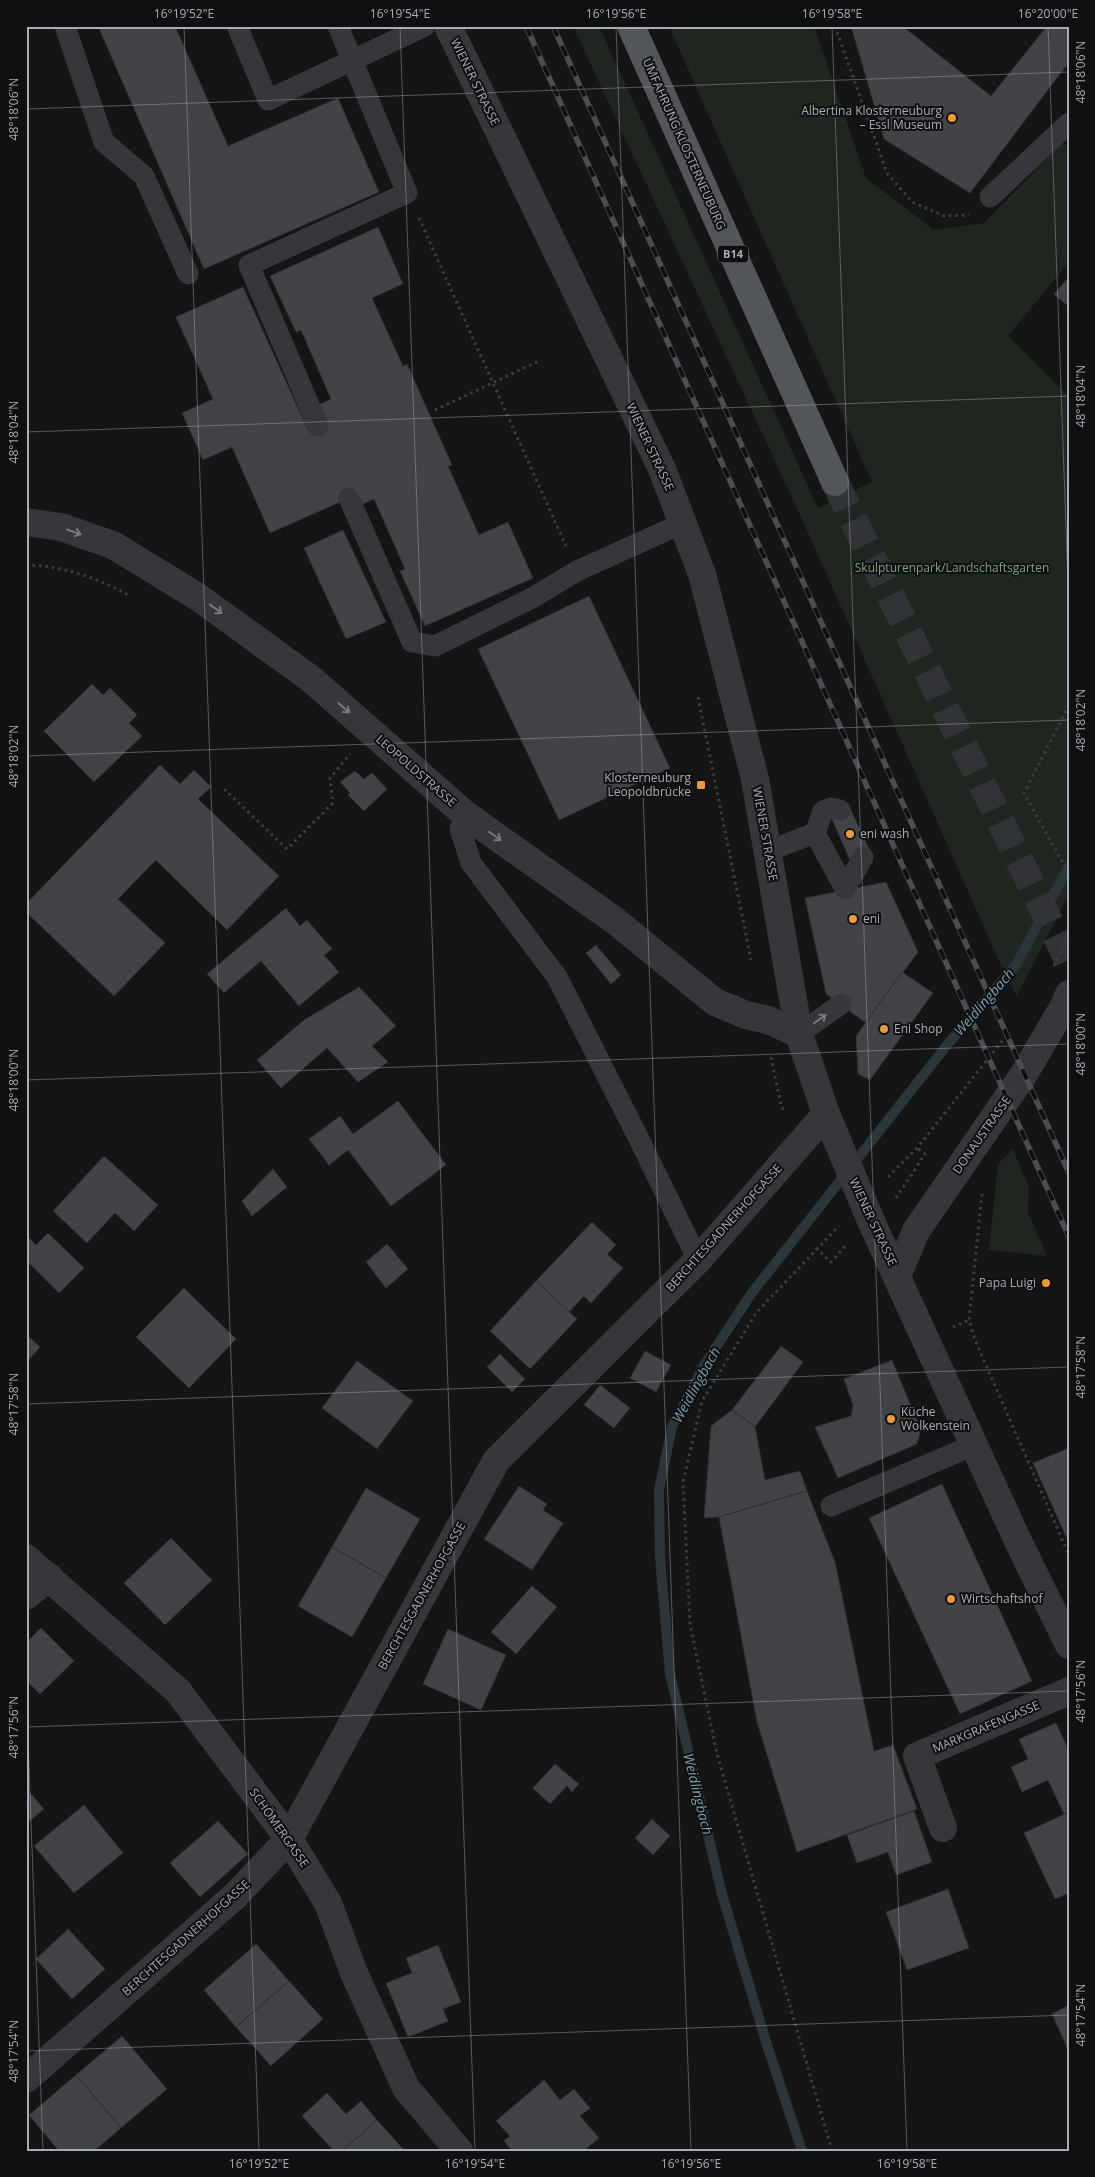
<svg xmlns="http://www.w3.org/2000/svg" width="1095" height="2177" viewBox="0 0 1095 2177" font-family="'Open Sans',sans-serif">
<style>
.green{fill:#1f261f}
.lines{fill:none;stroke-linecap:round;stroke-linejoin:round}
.stream{stroke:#2b353a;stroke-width:10}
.building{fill:#414346;stroke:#2f2f32}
.primary-tunnel{stroke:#323336;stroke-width:28;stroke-dasharray:28 14;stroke-linecap:butt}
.path{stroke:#3c3e42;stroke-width:3;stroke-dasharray:2.5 4;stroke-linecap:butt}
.service{stroke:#36373b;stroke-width:21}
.minor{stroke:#36373b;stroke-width:28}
.tertiary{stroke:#36373b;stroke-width:28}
.primary{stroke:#52555a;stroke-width:28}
.rail-casing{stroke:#4b4d52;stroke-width:5.5}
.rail{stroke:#101011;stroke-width:4;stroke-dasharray:11;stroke-linecap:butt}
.oneway{stroke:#74787f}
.ticks{fill:none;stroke:#a7adb6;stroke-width:1;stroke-opacity:0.45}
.poi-dot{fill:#ed9a36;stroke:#101011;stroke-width:2}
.labels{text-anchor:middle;stroke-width:4;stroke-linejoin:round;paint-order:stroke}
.shield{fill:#101011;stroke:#7a7e84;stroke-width:1}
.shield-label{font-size:11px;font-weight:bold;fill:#a7adb6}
.street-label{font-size:12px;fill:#a7adb6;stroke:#101011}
.poi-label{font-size:12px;fill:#a7adb6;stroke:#101011;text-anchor:start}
.park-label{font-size:12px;fill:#80a17e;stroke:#101011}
.water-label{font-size:14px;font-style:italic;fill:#7e9fb1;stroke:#101011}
.neatline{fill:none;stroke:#a7adb6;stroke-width:2}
.ticks-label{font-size:12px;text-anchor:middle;fill:#a7adb6}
</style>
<rect width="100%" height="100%" fill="#151516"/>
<!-- green -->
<g class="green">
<polygon points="573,26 599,26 818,508 872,482 669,26 814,26 866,178 934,230 984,223 1062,143 1069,147 1069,262 1008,336 1069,397 1069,894 1017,996 1000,963 801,517"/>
<polygon points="1013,1149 1029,1188 1028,1212 1047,1256 989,1250 998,1164"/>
</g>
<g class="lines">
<!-- stream -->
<polyline class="stream" points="802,2151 767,2045 722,1894 670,1674 660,1557 659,1490 672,1427 703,1367 751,1294 947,1045 1016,965 1069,866"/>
</g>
<!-- building -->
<g class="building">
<polygon points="98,26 175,26 228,146 338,98 379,192 204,269"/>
<polygon points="851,26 909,26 906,29 991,96 1047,26 1069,26 1069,62 970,193 884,139"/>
<polygon points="378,227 403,284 372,298 403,366 407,364 452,465 448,466 479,535 508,522 533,578 425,626 400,571 405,569 374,499 361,505 356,495 270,533 232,447 203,460 182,413 213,399 176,317 243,287 308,430 324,423 316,406 331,399 301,330 296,332 270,276"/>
<polygon points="1069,277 1069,307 1054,294"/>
<polygon points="343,530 386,622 346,639 304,548"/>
<polygon points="589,596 670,768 559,820 478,649"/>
<polygon points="92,684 103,695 110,688 137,715 129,723 142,736 94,782 44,731"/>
<polygon points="160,765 180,784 194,770 211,787 198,799 279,876 227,930 156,860 118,899 165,943 114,996 26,912 26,904"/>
<polygon points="355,771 364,779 372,773 387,789 364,811 348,795 350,793 340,782"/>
<polygon points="849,806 871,853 851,862 830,815"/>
<polygon points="886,882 918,952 866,1023 826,994 805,898"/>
<polygon points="286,908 300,926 307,920 332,949 324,955 339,972 299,1006 261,961 224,993 207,974"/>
<polygon points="596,945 621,975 611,984 586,953"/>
<polygon points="902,972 933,993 870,1080 858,1074 856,1036"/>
<polygon points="359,987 396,1026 372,1046 388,1062 358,1082 327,1048 281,1088 257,1060 304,1020"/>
<polygon points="398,1101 446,1165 391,1206 348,1150 329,1165 309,1139 340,1116 353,1134"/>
<polygon points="104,1156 158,1205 134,1231 115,1213 87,1243 53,1211"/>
<polygon points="273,1169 287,1187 252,1216 242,1201"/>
<polygon points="592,1222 616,1245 607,1254 623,1268 591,1303 584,1296 569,1312 536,1281"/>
<polygon points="48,1233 84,1268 59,1293 26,1260 26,1235 36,1245"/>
<polygon points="387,1244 408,1269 386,1288 366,1262"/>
<polygon points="536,1281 577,1319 530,1369 490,1331"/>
<polygon points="184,1288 236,1339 189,1388 136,1337"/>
<polygon points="26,1334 40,1347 26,1363"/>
<polygon points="781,1346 803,1362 755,1427 732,1410"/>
<polygon points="645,1351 671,1365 656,1392 630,1378"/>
<polygon points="500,1354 525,1379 512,1392 487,1367"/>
<polygon points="892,1360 921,1430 917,1444 838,1478 815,1427 851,1416 853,1405 844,1379"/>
<polygon points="357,1361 413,1401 377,1449 322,1408"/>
<polygon points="600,1385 630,1408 614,1428 584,1405"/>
<polygon points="732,1410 755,1427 765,1480 800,1471 807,1491 719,1517 704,1518 711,1426"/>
<polygon points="1069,1448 1069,1543 1033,1463"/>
<polygon points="942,1484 1032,1681 960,1714 869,1518"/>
<polygon points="519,1486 547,1504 543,1510 563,1523 532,1570 484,1539"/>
<polygon points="366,1488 420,1519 386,1578 332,1547"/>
<polygon points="807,1491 835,1562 874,1751 893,1745 917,1809 797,1852 757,1722 719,1517"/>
<polygon points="171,1538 212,1580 165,1625 124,1583"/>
<polygon points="332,1547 386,1578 352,1637 298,1606"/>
<polygon points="532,1586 557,1607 516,1654 491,1632"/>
<polygon points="41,1628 74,1661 40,1694 26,1680 26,1643"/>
<polygon points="448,1629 506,1655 481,1710 423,1684"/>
<polygon points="1056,1723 1069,1751 1069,1812 1064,1814 1048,1780 1022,1792 1011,1767 1028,1759 1019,1739"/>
<polygon points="555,1764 579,1784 572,1792 567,1786 550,1804 533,1788"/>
<polygon points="26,1788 44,1809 26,1824"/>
<polygon points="84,1805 123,1853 74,1893 34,1846"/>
<polygon points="914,1811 932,1862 896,1875 888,1852 857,1863 847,1835"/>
<polygon points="1069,1812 1069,1893 1055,1899 1024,1833"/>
<polygon points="652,1819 670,1836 653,1855 635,1838"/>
<polygon points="218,1821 248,1854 200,1897 170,1863"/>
<polygon points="948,1889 969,1948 907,1970 886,1912"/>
<polygon points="68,1929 105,1969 72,1999 36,1959"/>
<polygon points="256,1944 289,1981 236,2027 204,1990"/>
<polygon points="438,1945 461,2002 443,2009 448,2021 408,2037 386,1983 412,1973 406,1958"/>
<polygon points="289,1981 323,2019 271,2066 236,2027"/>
<polygon points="1069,2005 1069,2052 1052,2014"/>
<polygon points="122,2036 167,2089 121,2128 76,2075"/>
<polygon points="76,2075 121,2128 94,2151 59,2151 29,2115"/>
<polygon points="544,2080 560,2100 574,2089 590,2108 580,2116 599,2138 584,2151 512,2151 504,2141 510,2136 496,2121"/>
<polygon points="327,2093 346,2114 361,2101 377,2120 342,2151 334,2151 302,2116"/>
<polygon points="377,2120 405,2151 342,2151"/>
</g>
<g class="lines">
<!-- primary-tunnel -->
<polyline class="primary-tunnel" points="835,482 1069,962"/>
<!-- path -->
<g class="path">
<polyline points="835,26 887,173 912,202 944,216 969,215"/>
<polyline points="419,218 566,546"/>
<polyline points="435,410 539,361"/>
<path d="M 26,565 C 60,565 101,579 130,596"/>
<polyline points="698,697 751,960"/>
<polyline points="1069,705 1024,793 1069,874"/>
<polyline points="224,789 287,849 333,803 330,778 350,754"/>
<polyline points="1054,966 1069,932"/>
<polyline points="771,1057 781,1105 785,1114"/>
<polyline points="888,1177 917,1148 1007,1035"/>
<polyline points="982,1194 969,1320 975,1340 1069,1555"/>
<polyline points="896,1198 925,1154 917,1148"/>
<polyline points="816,1248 831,1262 847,1244"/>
<polyline points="953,1327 969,1320"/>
<polyline points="832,2151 717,1754 690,1624 683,1482 702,1401 756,1313 839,1226"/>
</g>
<!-- service -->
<g class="service">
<polyline points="65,26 104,142 144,176 188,274"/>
<polyline points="237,26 268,100 425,26"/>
<polyline points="990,197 1069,123"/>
<polyline points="318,426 249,265 407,193 338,26"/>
<polyline points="349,498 412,642 435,646 532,598 577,571 683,523"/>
<polyline points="466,815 460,829 471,863 557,977 640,1141 698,1260"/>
<polyline points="815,833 823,811 831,808 840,810"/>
<polyline points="768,851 815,833 845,889 863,857"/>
<polyline points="799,1034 841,1004"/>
<polyline points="831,1506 974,1445"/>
</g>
<!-- minor -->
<g class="minor">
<polyline points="26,522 61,527 113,545 198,597 311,679 466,815 614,920 715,1002 746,1015 768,1020 799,1034"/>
<polyline points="897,1276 916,1231 1024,1074 1064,1006 1069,994"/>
<polyline points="26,1558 178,1691 289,1839 328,1903 354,1973 406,2088 459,2151"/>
<polyline points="26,1596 49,1577"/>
<polyline points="943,1828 917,1756 1069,1691"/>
<polyline points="26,2079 235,1896 289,1839 496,1461 698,1260 826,1114"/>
</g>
<!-- tertiary -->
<polyline class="tertiary" points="448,26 662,469 702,574 755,779 799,1034 826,1114 872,1223 1018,1541 1069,1645"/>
<!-- primary -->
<polyline class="primary" points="631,26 835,482"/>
<defs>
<g id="rail">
<polyline points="526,26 1069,1237"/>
<polyline points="553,26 1069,1173"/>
</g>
</defs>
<!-- rail casing -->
<use href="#rail" class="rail-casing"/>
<!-- rail -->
<use href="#rail" class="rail"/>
</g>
<!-- one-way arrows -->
<defs><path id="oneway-shaft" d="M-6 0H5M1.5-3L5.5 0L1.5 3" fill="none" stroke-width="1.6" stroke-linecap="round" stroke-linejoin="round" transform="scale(1.25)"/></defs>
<g class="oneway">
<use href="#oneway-shaft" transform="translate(74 532) rotate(19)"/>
<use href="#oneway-shaft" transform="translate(216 609) rotate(36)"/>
<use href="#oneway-shaft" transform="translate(344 708) rotate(41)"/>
<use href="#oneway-shaft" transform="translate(495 836) rotate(35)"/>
<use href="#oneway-shaft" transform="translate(820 1019) rotate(-36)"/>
</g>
<!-- ticks -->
<path class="ticks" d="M 184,26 L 259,2151M 400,26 L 475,2151M 616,26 L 691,2151M 832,26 L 907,2151M 1048,26 L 1069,611M 26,109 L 1069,72M 26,432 L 1069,396M 26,756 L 1069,720M 26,1080 L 1069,1044M 26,1404 L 1069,1367M 26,1683 L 43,2151M 26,1727 L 1069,1691M 26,2051 L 1069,2015"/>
<!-- markers -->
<g class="poi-dot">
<circle cx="952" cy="118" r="5"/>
<rect x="696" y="780" width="10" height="10" rx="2.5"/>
<circle cx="850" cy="834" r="5"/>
<circle cx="853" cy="919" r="5"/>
<circle cx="884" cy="1029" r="5"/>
<circle cx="1046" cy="1283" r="5"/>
<circle cx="891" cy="1419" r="5"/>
<circle cx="951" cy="1599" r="5"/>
</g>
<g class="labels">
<!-- shield labels -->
<rect class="shield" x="718" y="245.5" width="30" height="17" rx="4"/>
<g class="shield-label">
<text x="733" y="258">B14</text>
</g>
<!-- street labels -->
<g class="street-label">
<text transform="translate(475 82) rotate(64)" y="4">WIENER STRASSE</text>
<text transform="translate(684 144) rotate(66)" y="4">UMFAHRUNG KLOSTERNEUBURG</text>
<text transform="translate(650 447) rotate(65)" y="4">WIENER STRASSE</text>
<text transform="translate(416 771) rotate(41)" y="4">LEOPOLDSTRASSE</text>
<text transform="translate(765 834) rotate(80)" y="4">WIENER STRASSE</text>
<text transform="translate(982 1135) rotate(-55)" y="4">DONAUSTRASSE</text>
<text transform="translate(873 1222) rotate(65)" y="4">WIENER STRASSE</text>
<text transform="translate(724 1228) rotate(-48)" y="4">BERCHTESGADNERHOFGASSE</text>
<text transform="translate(422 1596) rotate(-61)" y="4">BERCHTESGADNERHOFGASSE</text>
<text transform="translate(986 1727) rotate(-23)" y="4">MARKGRAFENGASSE</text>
<text transform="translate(279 1828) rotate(55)" y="4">SCHÖMERGASSE</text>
<text transform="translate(186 1938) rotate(-42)" y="4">BERCHTESGADNERHOFGASSE</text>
</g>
<!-- poi labels -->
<g class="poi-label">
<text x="942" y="115" text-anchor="end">Albertina Klosterneuburg<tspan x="942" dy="14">– Essl Museum</tspan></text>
<text x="691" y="782" text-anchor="end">Klosterneuburg<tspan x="691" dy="14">Leopoldbrücke</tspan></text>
<text x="860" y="838">eni wash</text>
<text x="863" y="923">eni</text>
<text x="894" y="1033">Eni Shop</text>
<text x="1036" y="1287" text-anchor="end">Papa Luigi</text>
<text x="901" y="1416">Küche<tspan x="901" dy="14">Wolkenstein</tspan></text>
<text x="961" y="1603">Wirtschaftshof</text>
</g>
<!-- park labels -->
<g class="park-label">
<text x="952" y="572">Skulpturenpark/Landschaftsgarten</text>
</g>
<!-- water labels -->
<g class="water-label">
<text transform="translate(984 1002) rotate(-49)" y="5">Weidlingbach</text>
<text transform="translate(696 1385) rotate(-61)" y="5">Weidlingbach</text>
<text transform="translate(698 1794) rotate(76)" y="5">Weidlingbach</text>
</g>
</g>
<!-- border -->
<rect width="1095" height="2177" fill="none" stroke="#101011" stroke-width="55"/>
<rect x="28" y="28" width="1040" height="2122" class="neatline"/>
<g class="ticks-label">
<text x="184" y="18">16°19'52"E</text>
<text x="400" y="18">16°19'54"E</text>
<text x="616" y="18">16°19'56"E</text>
<text x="832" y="18">16°19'58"E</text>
<text x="1048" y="18">16°20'00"E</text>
<text transform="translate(1081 72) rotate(-90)" y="4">48°18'06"N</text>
<text transform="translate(14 109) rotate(-90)" y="4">48°18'06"N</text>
<text transform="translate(1081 396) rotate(-90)" y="4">48°18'04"N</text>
<text transform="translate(14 432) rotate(-90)" y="4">48°18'04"N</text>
<text transform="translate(1081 720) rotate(-90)" y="4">48°18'02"N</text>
<text transform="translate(14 756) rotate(-90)" y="4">48°18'02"N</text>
<text transform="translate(1081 1044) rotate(-90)" y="4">48°18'00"N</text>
<text transform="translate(14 1080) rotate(-90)" y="4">48°18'00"N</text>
<text transform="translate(1081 1367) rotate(-90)" y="4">48°17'58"N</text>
<text transform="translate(14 1404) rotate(-90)" y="4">48°17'58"N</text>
<text transform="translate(1081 1691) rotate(-90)" y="4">48°17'56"N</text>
<text transform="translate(14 1727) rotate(-90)" y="4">48°17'56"N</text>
<text transform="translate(1081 2015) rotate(-90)" y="4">48°17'54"N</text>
<text transform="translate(14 2051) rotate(-90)" y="4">48°17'54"N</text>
<text x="259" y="2168">16°19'52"E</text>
<text x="475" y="2168">16°19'54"E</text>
<text x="691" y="2168">16°19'56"E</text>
<text x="907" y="2168">16°19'58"E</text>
</g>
</svg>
